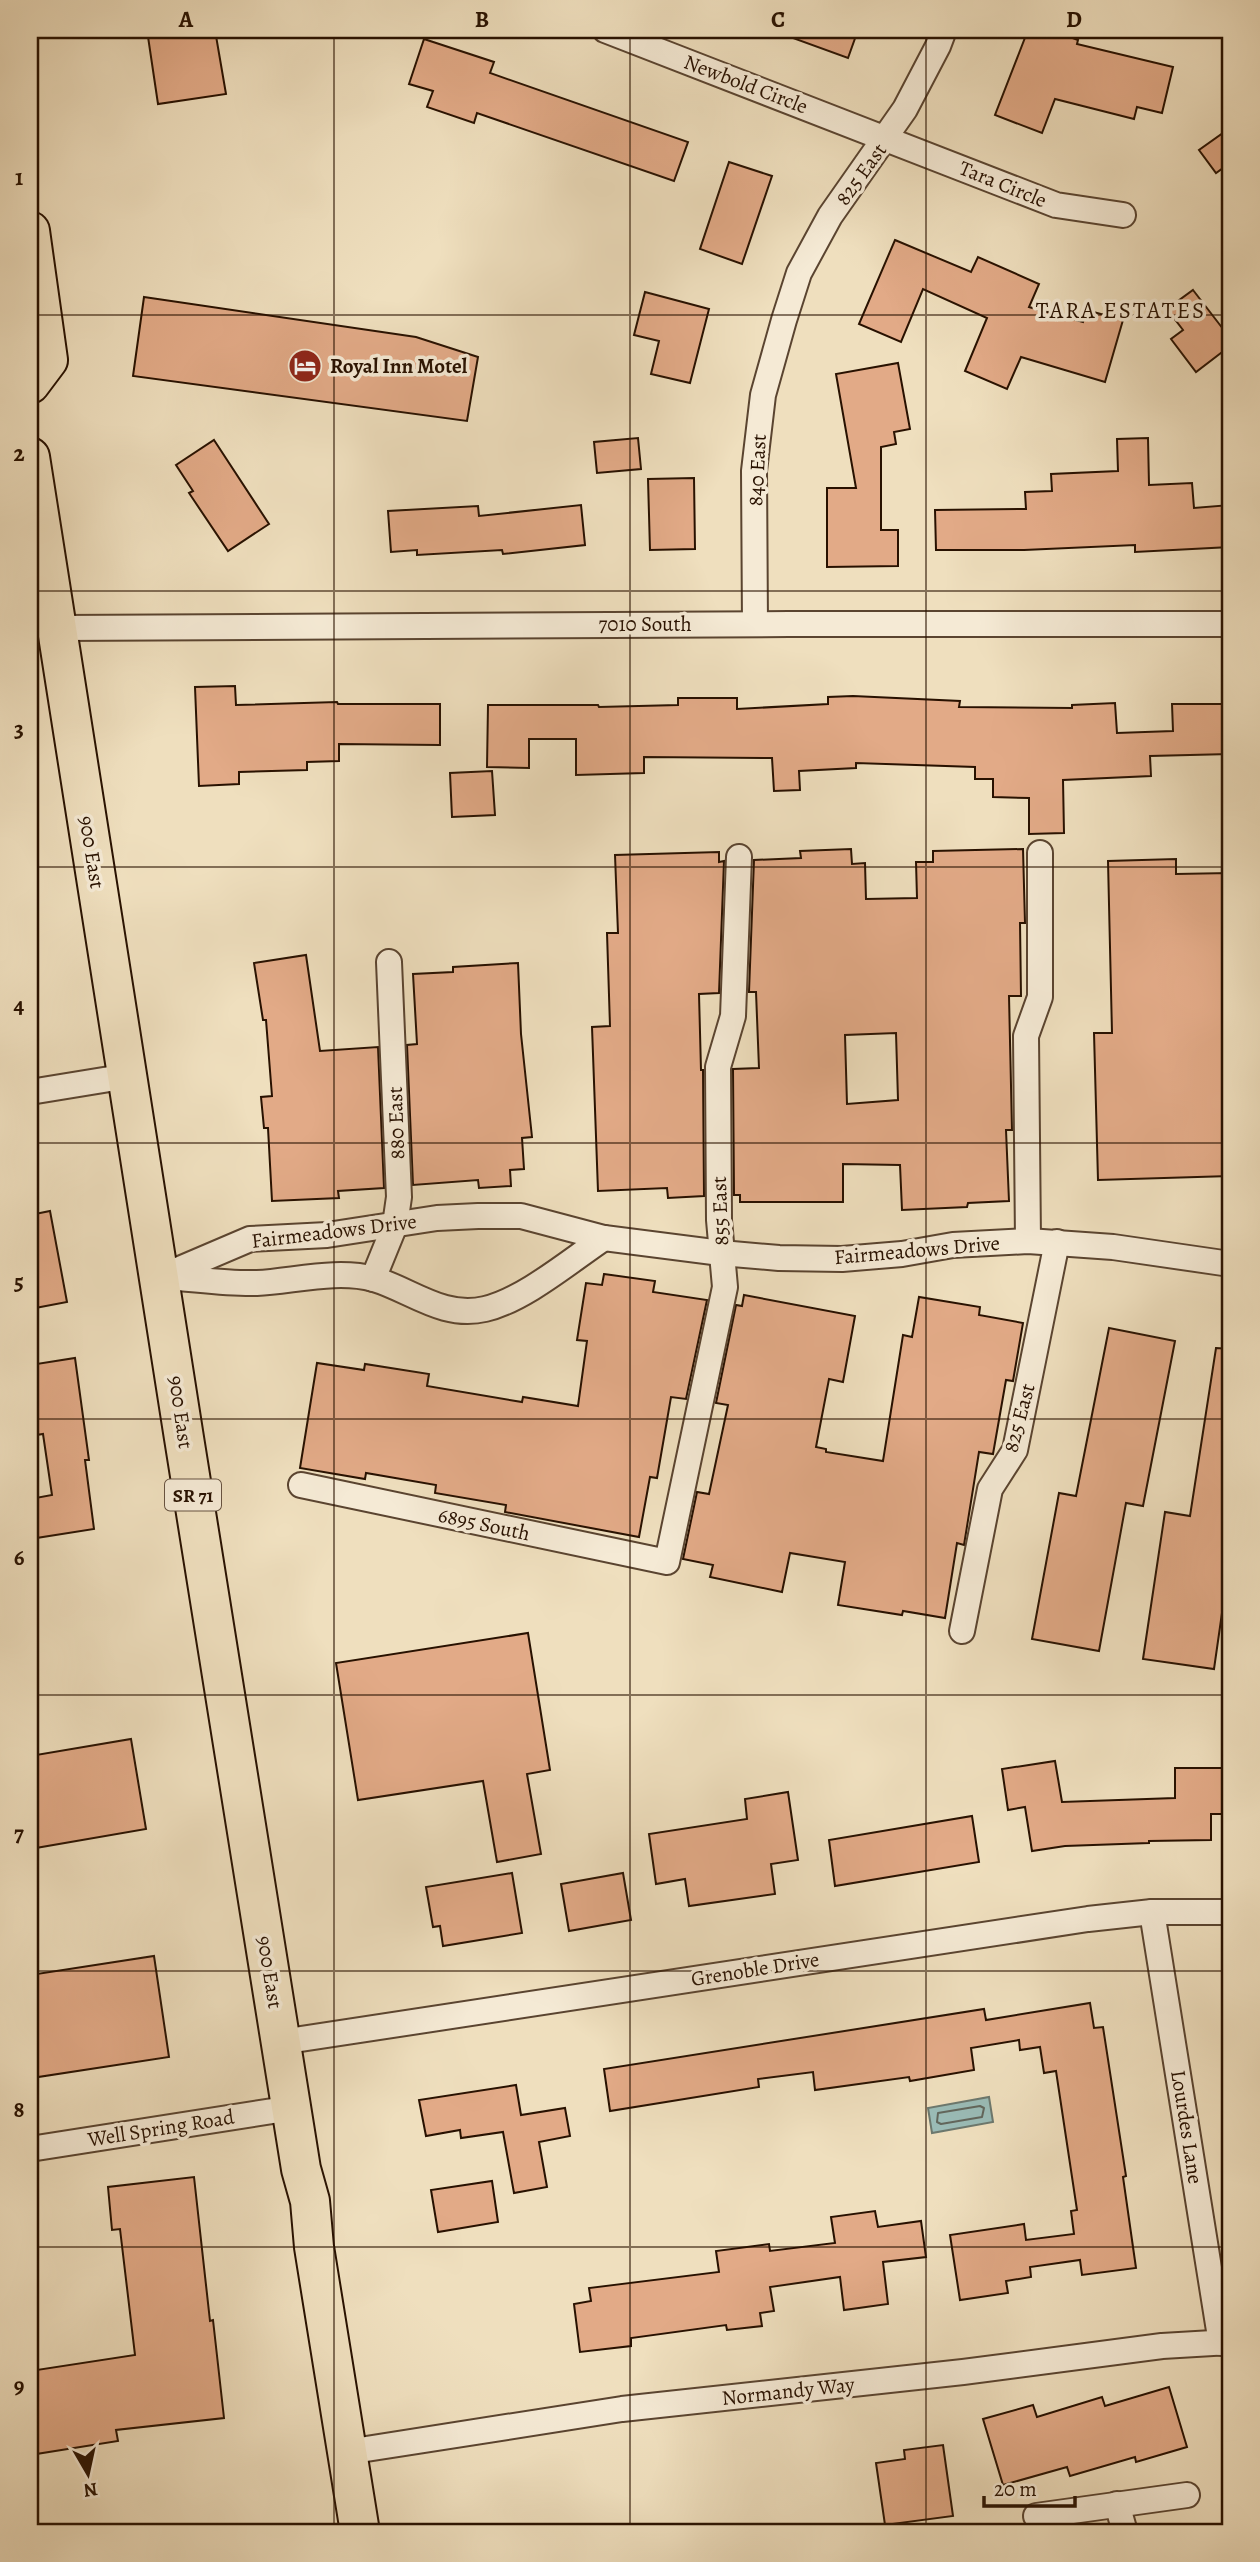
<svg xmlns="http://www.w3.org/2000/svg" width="1260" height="2562" viewBox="0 0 1260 2562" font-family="Alegreya,serif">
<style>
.water{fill:#9abcb7;stroke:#6c786e;stroke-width:2}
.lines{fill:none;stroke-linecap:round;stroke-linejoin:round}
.shore{stroke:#61665c;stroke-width:2}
.building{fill:#e2aa87;stroke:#281100;stroke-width:2;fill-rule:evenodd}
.street-casing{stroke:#5a4430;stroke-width:28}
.primary-casing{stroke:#281100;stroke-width:42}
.street{stroke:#f5ead5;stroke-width:24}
.primary{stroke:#efdfbe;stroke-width:38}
.grid{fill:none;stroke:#281100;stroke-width:2;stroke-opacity:0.55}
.labels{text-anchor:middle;stroke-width:7;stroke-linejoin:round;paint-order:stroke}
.shield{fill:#f5ead5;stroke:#665240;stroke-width:2}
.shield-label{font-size:19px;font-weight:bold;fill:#281100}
.street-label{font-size:21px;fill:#281100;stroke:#f5ead5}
.poi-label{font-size:21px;font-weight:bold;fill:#281100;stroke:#f5ead5;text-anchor:start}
.neighbourhood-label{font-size:23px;letter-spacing:2px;fill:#281100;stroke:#f5ead5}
.neatline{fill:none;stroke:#281100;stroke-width:2.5}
.grid-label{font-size:23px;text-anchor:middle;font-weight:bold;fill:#281100}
</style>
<rect width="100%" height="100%" fill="#efdfbe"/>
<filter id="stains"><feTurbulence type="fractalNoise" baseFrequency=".00286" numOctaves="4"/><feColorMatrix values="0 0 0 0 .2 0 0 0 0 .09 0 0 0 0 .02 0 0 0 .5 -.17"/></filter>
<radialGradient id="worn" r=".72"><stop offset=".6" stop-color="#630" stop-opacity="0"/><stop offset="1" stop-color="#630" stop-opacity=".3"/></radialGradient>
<!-- water -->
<polygon class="water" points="989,2097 993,2122 932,2133 928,2108"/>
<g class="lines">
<!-- shore -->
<polygon class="shore" points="980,2106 984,2108 982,2117 941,2124 937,2122 938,2113"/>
</g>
<!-- building -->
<g class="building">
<polygon points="147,30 215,30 226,94 158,104"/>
<polygon points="780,30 858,30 848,58 779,33"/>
<polygon points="1028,30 1051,30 1078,40 1077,44 1173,67 1162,113 1137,107 1134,119 1055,99 1042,133 995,115"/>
<polygon points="424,39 494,62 490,73 688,142 674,181 477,113 474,123 427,107 433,91 409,84"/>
<polygon points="1230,128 1230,163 1216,173 1199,150"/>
<polygon points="729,162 772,176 742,264 700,249"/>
<polygon points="895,240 971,272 978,257 1039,284 1029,307 1083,322 1086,310 1123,320 1105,382 1021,357 1007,389 965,371 987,318 923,289 901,342 859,324"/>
<polygon points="1193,290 1230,338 1230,346 1196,372 1171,339 1183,330 1167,309"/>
<polygon points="645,292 709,309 690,383 651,374 659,341 634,335"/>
<polygon points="144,297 416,337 478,357 467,421 133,376"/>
<polygon points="898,363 910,429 894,432 896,444 881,447 881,530 898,530 898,566 827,567 827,488 856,488 836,374"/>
<polygon points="638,438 641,469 597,473 594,442"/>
<polygon points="1148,438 1149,485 1192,483 1194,508 1230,505 1230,547 1135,552 1135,545 1024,550 936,550 935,510 1026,509 1025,492 1052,491 1051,474 1118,471 1117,439"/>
<polygon points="214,440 269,524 228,551 189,493 193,491 176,465"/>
<polygon points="694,478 695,549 650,550 648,479"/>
<polygon points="581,505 585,545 503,554 502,550 417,555 417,550 391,552 388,511 478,506 479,516"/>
<polygon points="235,686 236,705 337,702 338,704 440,704 440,745 339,744 339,761 307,762 307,770 239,772 239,784 199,786 195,687"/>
<polygon points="853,696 960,701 959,707 1072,708 1072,705 1115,703 1117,733 1173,731 1172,704 1230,704 1230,754 1150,756 1151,776 1063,780 1064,833 1029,834 1029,798 993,797 993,779 975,779 975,767 856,763 856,768 799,771 800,790 774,791 772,758 644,757 644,773 576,775 576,739 529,739 529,768 487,767 488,705 598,705 599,707 678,705 678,698 737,698 737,709 828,704 828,697"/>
<polygon points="492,771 495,815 452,817 450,773"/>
<path d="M 851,849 L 852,864 L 865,863 L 866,899 L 917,898 L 916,862 L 933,862 L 933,851 L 1023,849 L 1025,923 L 1020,923 L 1021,996 L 1009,996 L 1012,1130 L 1006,1130 L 1009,1201 L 968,1203 L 967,1207 L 902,1210 L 900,1165 L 843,1164 L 843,1202 L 740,1202 L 740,1195 L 734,1195 L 733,1069 L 759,1068 L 756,992 L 749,992 L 754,860 L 801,858 L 800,851 ZM 896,1033 L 898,1100 L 847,1104 L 845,1035 Z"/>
<polygon points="719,852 719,862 724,861 719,993 699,994 701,1070 703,1070 704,1196 668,1198 667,1188 598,1191 592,1027 610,1026 607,933 618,933 615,855"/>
<polygon points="1176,859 1176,874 1230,873 1230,1176 1098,1180 1094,1033 1112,1033 1108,861"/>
<polygon points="306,955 320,1051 378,1047 384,1188 338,1191 339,1198 272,1201 268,1128 264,1128 261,1097 272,1096 266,1020 263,1020 254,963"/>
<polygon points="518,963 521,1034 532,1137 522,1138 524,1169 510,1170 511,1186 479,1188 478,1180 413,1185 407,1045 417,1044 413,974 453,972 453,967"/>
<polygon points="50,1211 67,1302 30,1309 30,1215"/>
<polygon points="604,1274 655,1281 653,1292 707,1300 686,1399 671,1397 657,1478 650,1477 639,1537 505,1512 506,1505 435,1493 436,1485 366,1473 365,1479 300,1468 317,1363 364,1370 365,1364 429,1374 427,1386 522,1402 523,1397 578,1406 587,1341 577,1340 586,1283 602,1285"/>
<polygon points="744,1295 855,1316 843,1382 829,1379 816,1447 826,1449 826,1452 883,1461 903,1335 912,1337 919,1297 980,1307 979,1315 1023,1323 1013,1381 1006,1380 993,1454 979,1452 964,1545 957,1543 945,1618 903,1611 902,1615 838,1605 845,1562 790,1553 782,1592 710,1577 713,1565 683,1559 697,1492 709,1494 728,1405 716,1403 736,1305 742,1306"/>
<polygon points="1109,1328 1175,1341 1143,1506 1126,1503 1099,1651 1032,1639 1059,1493 1076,1496"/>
<polygon points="1216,1348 1230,1349 1230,1557 1214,1669 1143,1659 1165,1512 1190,1516"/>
<polygon points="75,1358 89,1460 85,1460 94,1529 30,1539 30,1499 52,1495 43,1434 30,1436 30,1365"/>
<polygon points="528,1633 550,1770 527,1774 541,1854 497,1862 483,1781 358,1800 336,1663"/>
<polygon points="131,1739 146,1829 30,1849 30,1756"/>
<polygon points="1055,1761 1062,1802 1175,1798 1175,1768 1230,1768 1230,1814 1211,1814 1211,1840 1149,1841 1149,1843 1065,1846 1032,1851 1025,1807 1008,1810 1002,1769"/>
<polygon points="788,1792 798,1860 771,1864 775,1894 689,1906 685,1879 656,1884 649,1834 747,1819 745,1799"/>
<polygon points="972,1816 979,1862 835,1886 829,1840"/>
<polygon points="512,1873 522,1933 443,1946 440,1926 433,1927 426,1887"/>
<polygon points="623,1873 631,1920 569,1931 561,1884"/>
<polygon points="154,1956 169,2057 38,2077 35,2057 30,2058 30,1975"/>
<polygon points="1090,2003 1094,2028 1103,2027 1126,2176 1123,2177 1136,2268 1082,2275 1080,2260 1030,2267 1031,2277 1006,2281 1008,2293 960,2300 950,2235 1024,2224 1026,2240 1074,2234 1071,2211 1077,2210 1056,2071 1044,2073 1040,2047 1020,2050 1019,2040 971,2048 974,2070 910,2081 909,2077 815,2090 813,2072 758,2079 759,2087 610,2111 604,2069 984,2009 986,2020"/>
<polygon points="516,2085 521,2115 565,2108 570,2136 539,2142 547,2187 514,2193 503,2132 461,2138 460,2130 426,2136 419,2100"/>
<polygon points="194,2177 210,2321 213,2320 224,2418 116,2430 118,2441 30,2455 30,2371 135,2355 120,2229 112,2230 108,2187"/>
<polygon points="492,2181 498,2222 438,2232 431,2190"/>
<polygon points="875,2211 878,2227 921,2221 926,2257 883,2262 888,2304 844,2310 840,2277 770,2287 774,2311 760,2313 762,2326 727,2330 726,2325 631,2338 631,2346 580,2352 574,2304 591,2301 589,2288 719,2272 716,2251 769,2244 770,2251 835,2243 831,2217"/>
<polygon points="1169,2387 1187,2447 1136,2462 1135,2457 1070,2476 1067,2467 1003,2485 983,2419 1033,2405 1037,2417 1102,2397 1105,2406"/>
<polygon points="943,2445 953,2516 885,2525 876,2463 905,2459 904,2450"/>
</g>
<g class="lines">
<defs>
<g id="street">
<polyline points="605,30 1056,205 1123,215"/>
<polyline points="755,624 754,471 763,395 784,320 799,273 830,216 905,109 938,46 944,30"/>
<polyline points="59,628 789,624 1230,624"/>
<polyline points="30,1092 128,1076"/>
<polyline points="1028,1241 1026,1036 1040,997 1040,853"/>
<polyline points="161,1277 250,1239 327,1235 437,1218 478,1216 521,1216 604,1238 721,1253 779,1258 842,1259 902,1254 953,1245 1028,1241 1113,1247 1230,1264"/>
<path d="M 166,1277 C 196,1279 227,1284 257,1283 C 294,1281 337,1269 374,1279 C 411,1290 443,1319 485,1309 C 524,1300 571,1260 604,1238"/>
<polyline points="373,1279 395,1225 399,1197 389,962"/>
<polyline points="301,1485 667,1562 725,1287 719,1220 718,1067 733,1016 739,857"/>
<polyline points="962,1631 990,1489 1015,1450 1057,1242"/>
<polyline points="1152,1912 1221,2343"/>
<polyline points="281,2042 1088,1919 1152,1912 1230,1912"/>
<polyline points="30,2149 292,2108"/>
<polyline points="347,2452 622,2409 963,2372 1162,2346 1230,2342"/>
<polyline points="1117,2504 1125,2532"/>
<polyline points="1036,2516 1187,2495"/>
</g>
<g id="primary">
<polyline points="30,231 48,360 30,384"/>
<path d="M 30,457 C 83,784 134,1111 184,1438 C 221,1682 264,1925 301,2169 L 310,2201 L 314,2247 L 360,2532"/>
</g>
</defs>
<!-- street casing -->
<use href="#street" class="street-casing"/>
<!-- primary casing -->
<use href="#primary" class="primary-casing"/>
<!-- street -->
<use href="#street" class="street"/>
<!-- primary -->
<use href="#primary" class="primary"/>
</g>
<!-- grid -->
<path class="grid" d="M 334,30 L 334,2532M 630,30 L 630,2532M 926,30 L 926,2532M 30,315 L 1230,315M 30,591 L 1230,591M 30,867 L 1230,867M 30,1143 L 1230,1143M 30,1419 L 1230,1419M 30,1695 L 1230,1695M 30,1971 L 1230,1971M 30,2247 L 1230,2247"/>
<!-- icons -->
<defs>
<symbol id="hotel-disc" viewBox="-11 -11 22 22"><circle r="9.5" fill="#8f2418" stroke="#f5ead5"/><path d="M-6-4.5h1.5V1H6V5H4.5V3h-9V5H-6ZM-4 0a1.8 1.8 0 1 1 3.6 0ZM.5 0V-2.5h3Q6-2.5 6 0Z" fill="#fff"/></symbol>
</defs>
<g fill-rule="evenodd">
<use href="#hotel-disc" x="286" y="347" width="38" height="38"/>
</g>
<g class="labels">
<!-- shield labels -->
<rect class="shield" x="165" y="1479.5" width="56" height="31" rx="5"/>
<g class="shield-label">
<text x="193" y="1502">SR 71</text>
</g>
<!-- street labels -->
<g class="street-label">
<text transform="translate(746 84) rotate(21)" y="7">Newbold Circle</text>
<text transform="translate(861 174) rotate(-54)" y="7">825 East</text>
<text transform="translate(1003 184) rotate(22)" y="7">Tara Circle</text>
<text transform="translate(757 470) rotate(-87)" y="7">840 East</text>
<text x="645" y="631">7010 South</text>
<text transform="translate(92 852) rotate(81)" y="7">900 East</text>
<text transform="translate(396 1123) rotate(-92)" y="7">880 East</text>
<text transform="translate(720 1211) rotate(-92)" y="7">855 East</text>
<text transform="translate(334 1231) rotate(-7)" y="7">Fairmeadows Drive</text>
<text transform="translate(917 1250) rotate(-5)" y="7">Fairmeadows Drive</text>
<text transform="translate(181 1412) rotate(82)" y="7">900 East</text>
<text transform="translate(1019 1418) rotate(-75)" y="7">825 East</text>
<text transform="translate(484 1524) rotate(12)" y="7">6895 South</text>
<text transform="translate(755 1969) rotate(-9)" y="7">Grenoble Drive</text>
<text transform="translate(270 1972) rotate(81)" y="7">900 East</text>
<text transform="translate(1187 2127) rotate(81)" y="7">Lourdes Lane</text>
<text transform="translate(161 2128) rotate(-9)" y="7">Well Spring Road</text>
<text transform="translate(788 2391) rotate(-6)" y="7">Normandy Way</text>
</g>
<!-- poi labels -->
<g class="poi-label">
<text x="330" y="373">Royal Inn Motel</text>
</g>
<!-- neighbourhood labels -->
<g class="neighbourhood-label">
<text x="1121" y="318">TARA ESTATES</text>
</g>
</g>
<!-- margin -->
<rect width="1260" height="2562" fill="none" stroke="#efdfbe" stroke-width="77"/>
<!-- north arrow -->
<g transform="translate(88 2474) rotate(171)" stroke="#f5ead5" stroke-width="5" paint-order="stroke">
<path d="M0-5L12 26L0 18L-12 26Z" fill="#281100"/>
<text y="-10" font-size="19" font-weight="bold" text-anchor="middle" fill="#281100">N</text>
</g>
<!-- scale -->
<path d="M984 2496v10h91v-10" fill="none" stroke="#281100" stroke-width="3.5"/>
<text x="994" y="2496" font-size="21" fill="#281100" stroke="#f5ead5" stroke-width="5" paint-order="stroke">20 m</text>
<rect x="38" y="38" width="1184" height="2486" class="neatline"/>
<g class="grid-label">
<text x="186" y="27">A</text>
<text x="482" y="27">B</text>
<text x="778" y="27">C</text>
<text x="1074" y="27">D</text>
<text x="19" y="185">1</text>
<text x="19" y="461">2</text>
<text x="19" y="737">3</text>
<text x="19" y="1013">4</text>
<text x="19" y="1289">5</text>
<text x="19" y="1565">6</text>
<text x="19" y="1841">7</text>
<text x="19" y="2117">8</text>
<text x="19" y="2393">9</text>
</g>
<rect width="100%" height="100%" filter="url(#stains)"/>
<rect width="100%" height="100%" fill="url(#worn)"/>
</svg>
